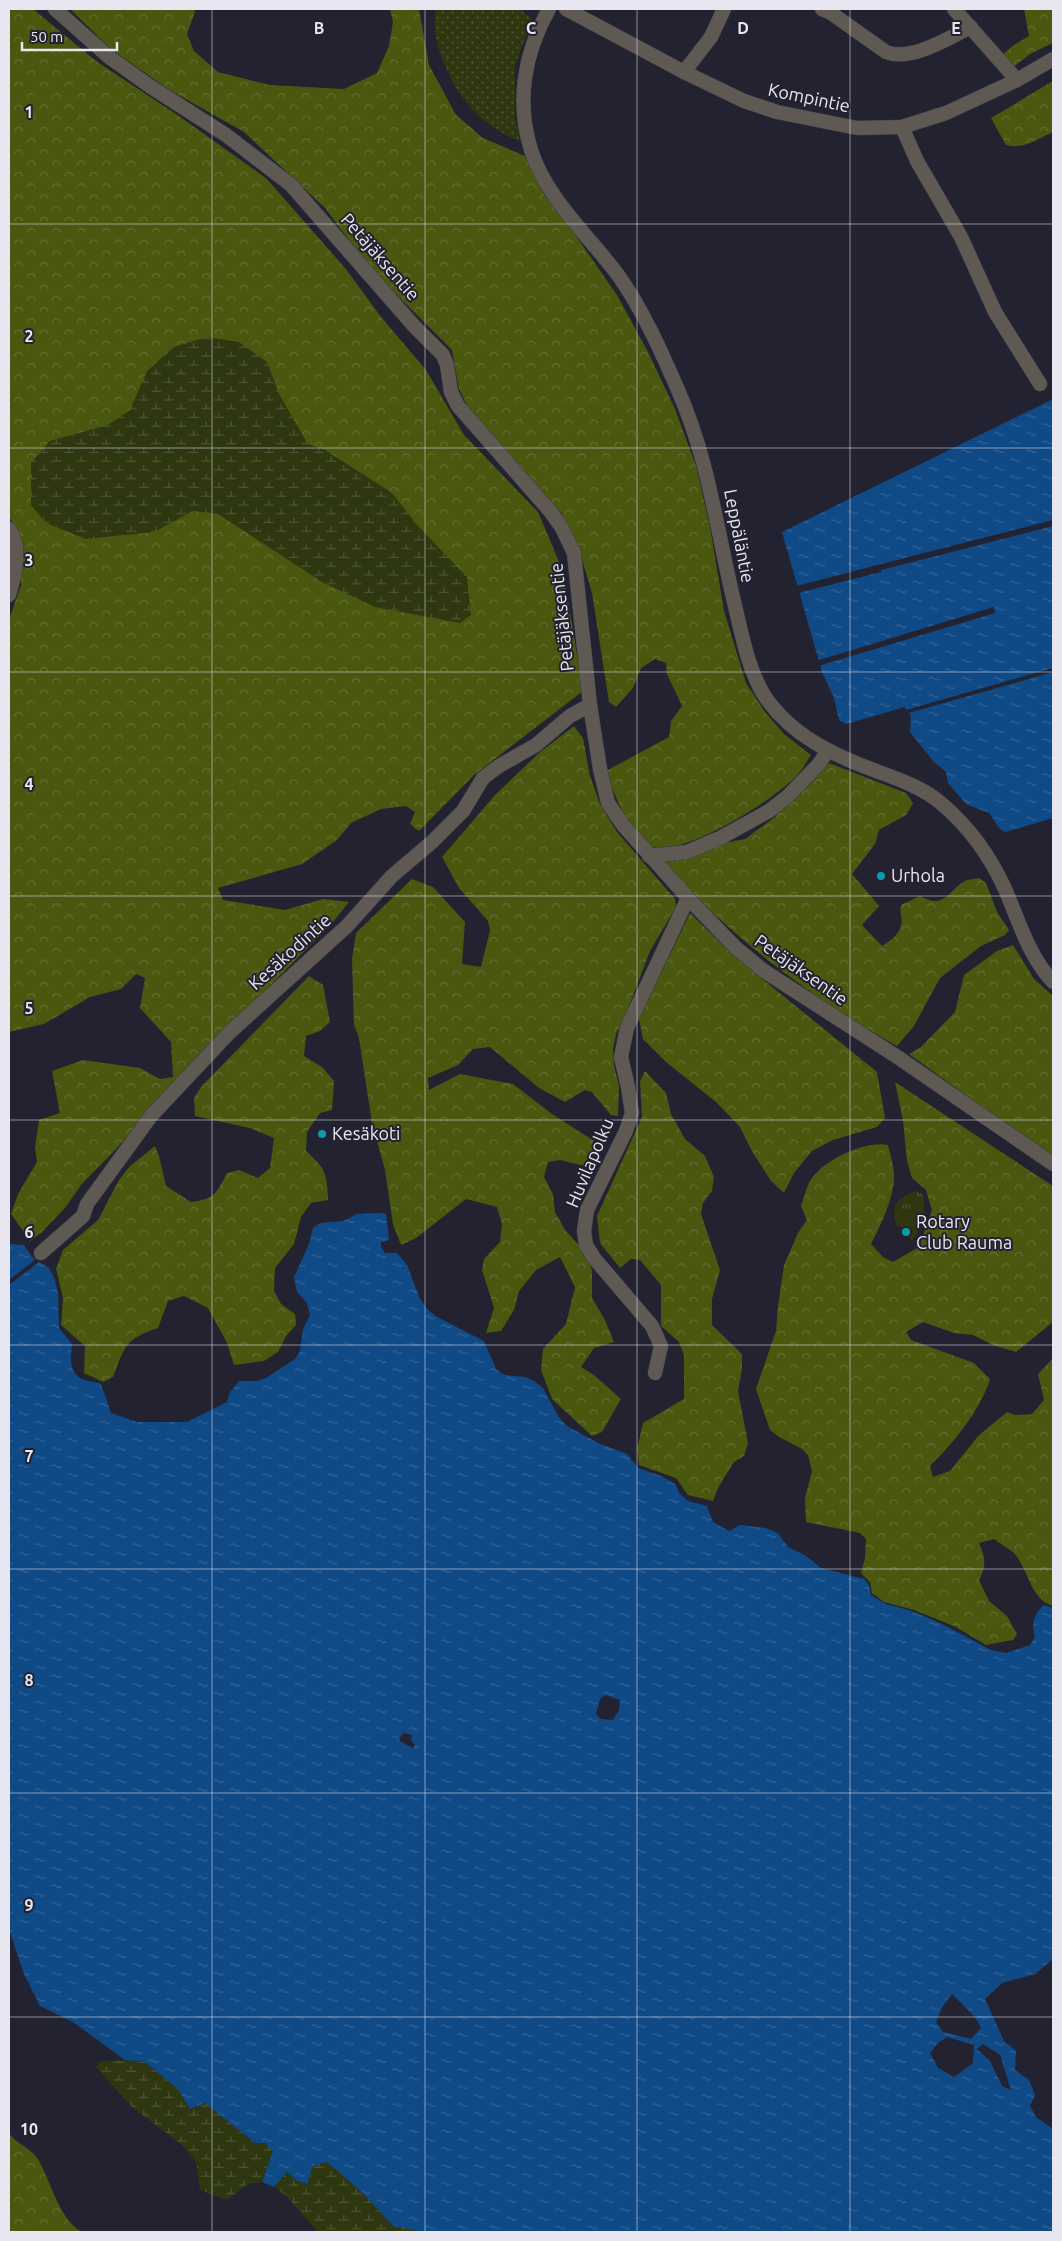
<svg xmlns="http://www.w3.org/2000/svg" width="1062" height="2241" viewBox="0 0 1062 2241" font-family="Ubuntu,sans-serif">
<style>
.grass{fill:url(#grass-dots)}
.forest{fill:url(#forest-crowns)}
.wetland{fill:url(#wetland-marsh)}
.park{fill:url(#park-tufts)}
.water{fill:url(#water-ripples);fill-rule:evenodd}
.pier{fill:#232230}
.lines{fill:none;stroke-linecap:round;stroke-linejoin:round}
.minor-casing{stroke:#3f3e4b;stroke-width:15}
.tertiary-casing{stroke:#3f3e4b;stroke-width:15}
.minor{stroke:#5f5953;stroke-width:14}
.tertiary{stroke:#5f5953;stroke-width:14}
.grid{fill:none;stroke:#e8e7f1;stroke-width:1;stroke-opacity:0.55}
.culture-dot{fill:#0f9aa8;stroke:#232230;stroke-width:2}
.labels{text-anchor:middle;stroke-width:4;stroke-linejoin:round;paint-order:stroke}
.street-label{font-size:18px;fill:#e8e7f1;stroke:#232230}
.poi-label{font-size:18px;fill:#e8e7f1;stroke:#232230;text-anchor:start}
.grid-label{font-size:16px;text-anchor:middle;font-weight:bold;fill:#e8e7f1;stroke:#232230;stroke-width:4;stroke-linejoin:round;paint-order:stroke}
</style>
<defs>
<pattern id="grass-dots" width="8" height="8" patternUnits="userSpaceOnUse" patternTransform="scale(1.25)"><rect width="8" height="8" fill="#2e3710"/><path d="M2 2h.1M6 6h.1" fill="none" stroke="#4c5433" stroke-width="1.8" stroke-linecap="round"/></pattern>
<pattern id="forest-crowns" width="20" height="18" patternUnits="userSpaceOnUse" patternTransform="scale(1.25)"><rect width="20" height="18" fill="#49570f"/><path d="M2 6a3 3 0 1 1 6 0M12 15a3 3 0 1 1 6 0" fill="none" stroke="#636f32"/></pattern>
<pattern id="wetland-marsh" width="20" height="14" patternUnits="userSpaceOnUse" patternTransform="scale(1.25)"><rect width="20" height="14" fill="#2e3710"/><path d="M1 5h8M5 5V1M11 12h8M15 12V8" fill="none" stroke="#4c5433"/></pattern>
<pattern id="park-tufts" width="24" height="20" patternUnits="userSpaceOnUse" patternTransform="scale(1.25)"><rect width="24" height="20" fill="#2e3710"/><path d="M3 7l-1-3M5 7V3M7 7l1-3M15 17l-1-3M17 17v-4M19 17l1-3" fill="none" stroke="#4c5433"/></pattern>
<pattern id="water-ripples" width="26" height="14" patternUnits="userSpaceOnUse" patternTransform="scale(1.25)"><rect width="26" height="14" fill="#0f4a87"/><path d="M2 4q2-2 4 0t4 0M15 11q2-2 4 0t4 0" fill="none" stroke="#326498"/></pattern>
</defs>
<rect width="100%" height="100%" fill="#232230"/>
<!-- grass -->
<path class="grass" d="M 435,9 L 520,9 L 532,19 L 515,66 L 515,117 L 520,141 C 475,125 448,85 436,39 C 434,30 435,18 435,9 Z"/>
<!-- forest -->
<g class="forest">
<polygon points="9,9 33,9 96,61 176,114 266,178 346,269 381,317 426,370 464,435 538,512 563,571 583,691 474,775 419,831 410,824 415,812 406,806 381,809 351,823 337,840 302,864 218,888 223,900 285,910 323,899 349,902 332,923 174,1083 117,1148 81,1185 65,1208 42,1232 30,1241 11,1214 18,1194 37,1162 35,1148 39,1120 60,1113 52,1071 83,1060 140,1068 160,1079 173,1077 171,1042 140,1008 145,978 136,974 121,989 90,997 44,1024 9,1032 9,620 21,585 18,533 9,517"/>
<path d="M 70,9 L 194,9 L 195,12 L 187,34 L 194,51 L 218,72 L 270,85 L 344,89 L 377,73 L 389,46 L 393,22 L 390,9 L 419,9 L 429,65 L 456,115 L 483,138 L 525,156 L 545,196 L 576,236 L 617,295 L 648,352 L 675,409 L 696,466 L 710,527 L 724,611 L 746,683 L 765,712 L 784,734 L 811,755 C 806,762 803,769 798,774 C 778,798 680,860 650,846 C 630,836 613,792 606,771 L 669,737 L 671,721 L 682,706 L 667,674 L 666,663 L 655,659 L 641,668 L 633,688 L 616,707 L 609,702 L 592,593 L 579,549 L 561,513 L 469,409 L 459,389 L 452,350 L 369,267 L 325,208 L 244,132 L 168,89 L 111,49 Z"/>
<polygon points="1024,9 1053,9 1053,43 1030,54 1012,68 1001,56 1014,45 1029,36"/>
<path d="M 1053,81 L 1053,132 C 1038,139 1023,150 1006,145 L 991,118 Z"/>
<polygon points="574,726 583,738 590,776 600,804 617,832 675,899 676,907 650,951 626,1014 616,1034 613,1050 614,1065 619,1086 618,1116 611,1115 592,1092 585,1090 565,1102 539,1088 490,1047 473,1049 458,1065 428,1078 429,1090 460,1074 513,1084 552,1114 594,1141 595,1155 585,1166 560,1160 548,1162 544,1177 553,1194 555,1212 565,1230 586,1253 592,1270 592,1298 605,1320 614,1342 594,1348 581,1367 594,1375 621,1399 602,1432 592,1436 552,1399 541,1370 543,1349 566,1324 575,1287 560,1257 536,1270 519,1291 514,1310 501,1331 486,1333 494,1308 482,1270 484,1259 500,1242 502,1224 497,1207 466,1199 416,1238 401,1245 393,1224 385,1170 372,1123 359,1038 354,1025 352,959 356,933 412,879 433,887 465,922 462,964 481,967 490,930 488,921 459,888 442,857 495,795 539,753"/>
<path d="M 829,763 L 906,793 L 913,803 L 906,815 L 879,830 L 875,844 L 852,874 L 879,906 L 862,925 L 882,946 C 890,941 899,935 901,925 C 903,918 899,912 901,905 L 920,896 C 946,911 949,888 967,880 C 971,879 976,879 979,878 L 986,883 L 997,912 L 1009,930 L 1005,935 L 981,946 L 940,978 L 914,1026 L 897,1046 C 835,1011 777,971 724,923 C 702,904 683,882 662,861 L 718,844 L 745,839 L 775,817 L 787,802 L 808,786 Z"/>
<polygon points="690,913 734,956 877,1072 885,1118 877,1127 833,1140 812,1151 794,1173 784,1193 771,1181 753,1153 740,1127 716,1102 666,1062 643,1039 639,1019"/>
<polygon points="1013,945 1034,979 1053,996 1053,1158 909,1054 921,1047 955,1012 964,975 997,951"/>
<path d="M 309,976 L 323,985 L 330,1022 L 320,1031 L 306,1036 L 304,1056 L 322,1067 L 334,1081 L 332,1110 L 320,1113 L 307,1132 L 306,1151 C 326,1169 327,1173 328,1200 L 311,1203 L 301,1217 L 294,1244 L 275,1268 L 274,1291 L 281,1304 L 295,1314 L 296,1325 L 286,1336 L 278,1352 L 264,1361 L 234,1365 L 227,1343 L 208,1308 L 184,1296 L 168,1301 L 158,1328 C 125,1339 125,1346 113,1377 L 103,1382 L 84,1373 L 85,1346 L 61,1325 L 63,1298 L 56,1269 L 63,1250 L 98,1220 L 119,1180 L 129,1167 L 155,1146 L 159,1156 L 166,1186 L 191,1202 C 215,1199 216,1194 227,1173 L 239,1170 L 258,1178 L 270,1168 L 274,1138 L 250,1128 L 195,1116 L 194,1098 L 201,1087 Z"/>
<polygon points="645,1071 666,1093 671,1114 685,1139 705,1156 714,1177 712,1191 703,1203 701,1214 720,1270 712,1299 712,1325 742,1354 742,1369 738,1391 748,1443 744,1456 734,1462 719,1486 713,1501 688,1495 676,1478 639,1465 637,1449 643,1423 684,1399 684,1355 679,1342 661,1326 661,1285 640,1260 631,1259 620,1268 600,1243 597,1216 642,1117 640,1081"/>
<path d="M 895,1082 L 1053,1186 L 1053,1322 L 1016,1352 L 993,1345 L 973,1335 L 954,1333 L 923,1322 L 906,1332 L 911,1340 L 974,1363 L 990,1379 C 981,1409 953,1444 930,1466 L 933,1477 L 950,1471 L 979,1435 L 1007,1412 L 1015,1415 L 1032,1414 L 1044,1400 L 1038,1374 L 1053,1358 L 1053,1606 C 1030,1599 1029,1570 1014,1553 C 1008,1548 1000,1544 994,1539 L 979,1543 C 985,1557 987,1567 979,1580 L 989,1601 L 1007,1616 L 1017,1634 L 1013,1640 L 986,1645 L 956,1627 L 914,1610 L 884,1602 L 872,1593 L 870,1582 L 861,1573 L 865,1558 L 866,1539 L 860,1533 L 806,1522 L 805,1498 L 812,1471 L 808,1455 L 802,1449 L 779,1437 L 770,1430 L 756,1389 L 776,1331 L 778,1306 L 784,1265 L 798,1233 L 807,1220 L 801,1206 C 804,1198 806,1188 810,1181 C 822,1160 866,1140 888,1145 C 890,1155 894,1165 894,1175 C 895,1195 880,1227 871,1244 L 883,1257 L 893,1262 L 919,1247 L 932,1210 L 926,1190 L 912,1178 L 907,1161 L 903,1121 Z"/>
<path d="M 9,2133 C 16,2144 31,2148 38,2159 C 50,2180 60,2221 82,2232 L 9,2232 Z"/>
</g>
<!-- wetland -->
<g class="wetland">
<polygon points="207,337 239,342 267,362 280,396 308,444 325,450 392,493 417,525 467,577 471,615 460,623 375,607 322,582 218,514 193,511 154,532 86,539 46,523 31,505 31,463 50,441 108,425 130,410 147,371 174,347"/>
<polygon points="125,2060 145,2062 178,2089 190,2109 205,2103 255,2143 265,2143 273,2150 262,2182 248,2184 227,2200 200,2190 196,2162 182,2145 133,2108 96,2067 100,2061"/>
<polygon points="327,2162 363,2193 393,2226 424,2232 318,2232 287,2197 274,2187 287,2172 296,2180 313,2165"/>
</g>
<!-- park -->
<path class="park" d="M 917,1191 L 923,1195 C 927,1210 923,1232 910,1242 L 910,1230 L 897,1226 C 890,1204 897,1198 917,1191 Z"/>
<!-- water -->
<g class="water">
<polygon points="1051,400 1053,400 1053,827 1051,823 1006,833 999,828 989,813 966,804 948,783 946,772 933,761 910,732 911,715 903,710 848,725 839,720 834,698 822,672 782,532"/>
<path d="M 383,1213 L 386,1214 L 389,1240 L 381,1242 L 381,1247 L 385,1253 L 397,1253 L 407,1265 L 420,1299 L 428,1310 L 437,1317 L 484,1341 L 496,1369 L 504,1375 L 525,1377 L 534,1381 L 543,1388 L 558,1416 L 567,1426 L 598,1443 L 627,1454 L 638,1468 L 661,1476 L 675,1484 L 680,1494 L 688,1501 L 707,1506 L 713,1522 L 729,1531 L 740,1525 L 766,1528 L 778,1533 L 788,1547 L 806,1556 L 821,1568 L 864,1579 L 869,1585 L 871,1595 L 886,1604 L 912,1611 L 942,1624 L 991,1650 L 1006,1653 L 1030,1645 L 1035,1637 C 1031,1623 1034,1616 1043,1605 L 1053,1608 L 1053,1959 L 1035,1974 L 1002,1983 L 985,1999 L 1004,2041 L 1016,2051 L 1015,2070 L 1029,2080 L 1035,2095 L 1030,2106 L 1036,2117 L 1053,2129 L 1053,2232 L 424,2232 L 393,2226 L 363,2193 L 327,2162 L 313,2166 L 307,2184 L 296,2180 L 287,2172 L 274,2187 L 262,2182 L 273,2151 L 265,2143 L 255,2143 L 205,2103 L 190,2109 L 178,2089 L 145,2062 L 125,2060 L 73,2022 L 40,2006 L 24,1974 L 9,1929 L 9,1244 L 24,1245 L 32,1257 L 49,1268 L 55,1280 L 58,1294 L 59,1328 L 72,1344 C 71,1357 68,1372 82,1379 C 88,1382 95,1381 101,1384 L 111,1413 L 137,1422 L 187,1422 L 227,1402 L 230,1392 L 239,1381 L 257,1381 L 266,1378 L 295,1359 L 300,1351 L 303,1329 L 310,1315 L 307,1303 L 297,1292 L 294,1277 L 309,1244 L 313,1228 L 320,1223 L 343,1221 L 357,1214 ZM 605,1695 L 620,1700 L 619,1710 L 613,1720 L 601,1719 L 596,1714 L 600,1699 ZM 404,1733 L 412,1735 L 411,1740 L 415,1745 L 413,1748 L 401,1742 L 399,1738 ZM 952,1994 L 975,2017 L 981,2028 L 971,2039 L 943,2032 L 936,2022 L 943,2006 ZM 947,2037 L 974,2045 L 973,2063 L 954,2077 L 938,2068 L 930,2053 L 938,2043 ZM 983,2044 L 1000,2055 L 1011,2090 L 1002,2086 L 990,2061 L 977,2049 Z"/>
</g>
<!-- pier -->
<g class="pier">
<polygon points="1053,520 1053,526 881,570 881,572 798,593 796,586"/>
<polygon points="994,607 995,613 818,666 816,661"/>
<polygon points="1053,668 1053,672 905,714 902,712 848,728 843,725 905,707 906,710"/>
<polygon points="1053,818 1053,824 1006,836 1002,833"/>
<polygon points="36,1259 39,1262 9,1285 9,1280"/>
</g>
<g class="lines">
<defs>
<g id="minor">
<polyline points="55,9 109,57 151,87 226,135 291,185 414,326 443,355 447,365 451,392 458,406 550,511 562,528 574,553 590,705 600,769 608,803 623,825 688,898 736,948 764,971 896,1056 1053,1164"/>
<path d="M 549,9 C 524,53 516,102 531,150 C 546,198 589,236 618,275 C 643,310 661,351 678,390 C 709,460 717,532 735,606 C 742,635 748,669 764,695 C 791,736 835,756 879,772 C 901,780 925,789 942,804 C 969,827 990,856 1005,889 C 1019,921 1028,955 1053,982"/>
<path d="M 822,9 L 831,13 L 886,52 C 911,62 948,38 971,27"/>
<polyline points="954,9 1017,80"/>
<polyline points="684,72 711,37 724,9"/>
<polyline points="902,127 917,161 961,237 995,312 1040,384"/>
<path d="M 9,529 C 22,548 15,575 9,595"/>
<polyline points="649,856 687,852 720,838 769,811 787,797 819,764 828,750"/>
<polyline points="41,1253 83,1216 87,1204 151,1116 229,1033 347,926 392,876 432,842 463,811 483,778 499,766 536,745 570,716 590,705"/>
<polyline points="655,1373 661,1346 652,1326 594,1258 586,1245 584,1231 587,1210 626,1131 632,1113 628,1087 621,1057 627,1028 688,898"/>
</g>
<polyline id="tertiary" points="566,9 684,72 744,101 777,112 857,128 902,127 946,113 1017,80 1053,59"/>
</defs>
<!-- minor casing -->
<use href="#minor" class="minor-casing"/>
<!-- tertiary casing -->
<use href="#tertiary" class="tertiary-casing"/>
<!-- minor -->
<use href="#minor" class="minor"/>
<!-- tertiary -->
<use href="#tertiary" class="tertiary"/>
</g>
<!-- grid -->
<path class="grid" d="M 212,9 L 212,2232M 425,9 L 425,2232M 637,9 L 637,2232M 850,9 L 850,2232M 9,224 L 1053,224M 9,448 L 1053,448M 9,672 L 1053,672M 9,896 L 1053,896M 9,1120 L 1053,1120M 9,1345 L 1053,1345M 9,1569 L 1053,1569M 9,1793 L 1053,1793M 9,2017 L 1053,2017"/>
<!-- markers -->
<g class="culture-dot">
<circle cx="881" cy="876" r="5"/>
<circle cx="322" cy="1134" r="5"/>
<circle cx="906" cy="1232" r="5"/>
</g>
<g class="labels">
<!-- street labels -->
<g class="street-label">
<text transform="translate(809 98) rotate(12)" y="6">Kompintie</text>
<text transform="translate(380 257) rotate(49)" y="6">Petäjäksentie</text>
<text transform="translate(739 536) rotate(79)" y="6">Leppäläntie</text>
<text transform="translate(562 617) rotate(-96)" y="6">Petäjäksentie</text>
<text transform="translate(290 952) rotate(-42)" y="6">Kesäkodintie</text>
<text transform="translate(801 970) rotate(35)" y="6">Petäjäksentie</text>
<text transform="translate(590 1163) rotate(-67)" y="6">Huvilapolku</text>
</g>
<!-- poi labels -->
<g class="poi-label">
<text x="891" y="882">Urhola</text>
<text x="332" y="1140">Kesäkoti</text>
<text x="916" y="1228">Rotary<tspan x="916" dy="21">Club Rauma</tspan></text>
</g>
</g>
<g class="grid-label">
<text x="319" y="34">B</text>
<text x="531" y="34">C</text>
<text x="743" y="34">D</text>
<text x="956" y="34">E</text>
<text x="29" y="118">1</text>
<text x="29" y="342">2</text>
<text x="29" y="566">3</text>
<text x="29" y="790">4</text>
<text x="29" y="1014">5</text>
<text x="29" y="1238">6</text>
<text x="29" y="1462">7</text>
<text x="29" y="1686">8</text>
<text x="29" y="1911">9</text>
<text x="29" y="2135">10</text>
</g>
<!-- border -->
<rect width="1062" height="2241" fill="none" stroke="#e8e7f1" stroke-width="20"/>
<!-- scale -->
<path d="M22 42v8h95v-8" fill="none" stroke="#e8e7f1" stroke-width="2.5"/>
<text x="30" y="42" font-size="15" fill="#e8e7f1" stroke="#232230" stroke-width="4" paint-order="stroke">50 m</text>
</svg>
